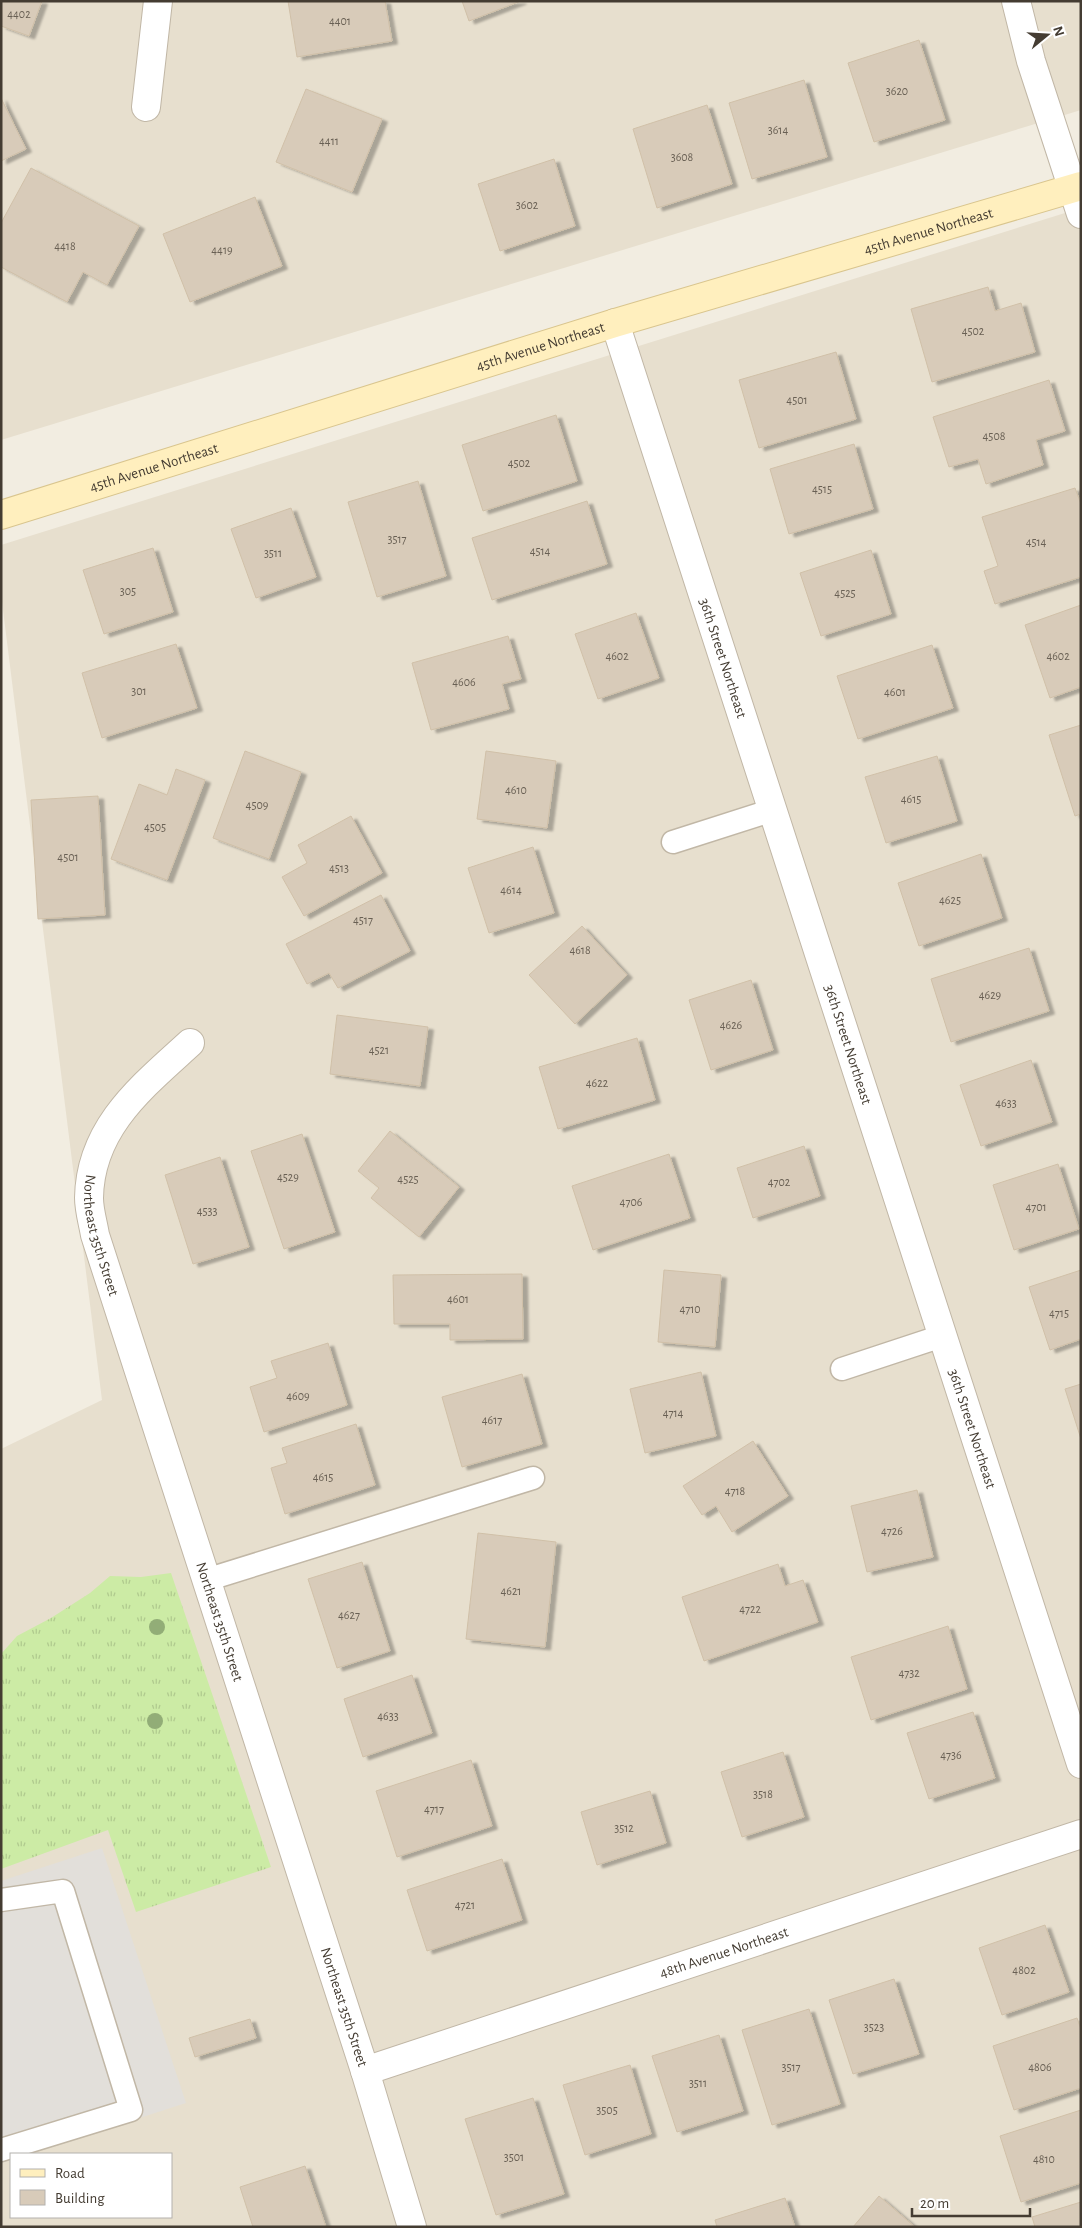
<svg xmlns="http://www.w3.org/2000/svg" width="1082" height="2228" viewBox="0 0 1082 2228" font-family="'Alegreya Sans',sans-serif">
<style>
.residential{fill:#e7dfce;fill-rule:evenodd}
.grass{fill:url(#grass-tufts)}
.parking{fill:#e2dfda}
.building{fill:#d8cbb9;stroke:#d0c0a8;filter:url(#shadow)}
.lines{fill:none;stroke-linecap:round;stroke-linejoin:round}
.lane-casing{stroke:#c1b7a6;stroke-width:25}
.street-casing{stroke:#c1b7a6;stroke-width:30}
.secondary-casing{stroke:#d9c58e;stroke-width:30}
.lane{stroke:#fff;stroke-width:22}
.street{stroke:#fff;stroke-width:28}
.secondary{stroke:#ffefbe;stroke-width:28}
.tree{fill:#92ad77}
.labels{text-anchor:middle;stroke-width:4;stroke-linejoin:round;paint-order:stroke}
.number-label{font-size:12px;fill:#696054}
.street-label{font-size:15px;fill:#443c32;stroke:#fff}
</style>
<defs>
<pattern id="grass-tufts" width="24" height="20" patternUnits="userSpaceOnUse" patternTransform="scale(1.25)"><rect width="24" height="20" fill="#cceba5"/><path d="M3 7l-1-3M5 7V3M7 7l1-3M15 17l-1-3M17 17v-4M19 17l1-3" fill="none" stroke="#b0ca8e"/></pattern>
<filter id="shadow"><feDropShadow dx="5.5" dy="3" stdDeviation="1" flood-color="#0004"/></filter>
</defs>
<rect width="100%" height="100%" fill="#f2ede1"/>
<!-- residential -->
<g class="residential">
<polygon points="1,1 1081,1 1081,110 1,440"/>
<path d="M 1081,208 L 1081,2227 L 1,2227 L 1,1449 L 102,1400 L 1,594 L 1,545 ZM 11,2154 L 171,2154 L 171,2217 L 11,2217 Z"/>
</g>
<!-- grass -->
<polygon class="grass" points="171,1573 271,1867 136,1912 108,1830 1,1869 1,1654 17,1636 51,1618 90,1593 110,1576 141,1577"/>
<!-- parking -->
<polygon class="parking" points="102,1848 186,2103 28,2154 11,2154 11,2160 1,2163 1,1881"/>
<!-- building -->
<g class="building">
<polygon points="1,1 42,1 29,36 1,26"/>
<polygon points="288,1 385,1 392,41 297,57"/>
<polygon points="462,1 521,1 469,21"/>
<polygon points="919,40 945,120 874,142 848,63"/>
<polygon points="804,80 827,157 752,179 729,103"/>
<polygon points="306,89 382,119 352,192 276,162"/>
<polygon points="1,98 26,149 1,161"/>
<polygon points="707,105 732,184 657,208 633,129"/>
<polygon points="554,159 575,226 500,251 478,184"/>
<polygon points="31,168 139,226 107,285 83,272 67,302 1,267 1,223"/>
<polygon points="255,197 282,266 190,302 163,234"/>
<polygon points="988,287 995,311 1021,303 1035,352 932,382 911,309"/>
<polygon points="836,352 856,419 759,448 739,380"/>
<polygon points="1049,380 1065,431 1036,440 1043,465 986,484 978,459 949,467 933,417"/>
<polygon points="556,415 577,481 483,511 462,445"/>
<polygon points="854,444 873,509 789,534 770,469"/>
<polygon points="418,481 446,576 377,597 348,502"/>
<polygon points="1075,488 1081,504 1081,577 995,604 984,571 998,566 982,517"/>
<polygon points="587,501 607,564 492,600 472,538"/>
<polygon points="291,508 316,577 256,598 231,529"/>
<polygon points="153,548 173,612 104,634 83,570"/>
<polygon points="871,550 891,614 821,636 800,573"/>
<polygon points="1081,605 1081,687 1050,698 1025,625"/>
<polygon points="636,613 659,678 598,699 575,634"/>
<polygon points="508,636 521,679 502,684 509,709 431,730 412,663"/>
<polygon points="176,644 197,708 102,738 82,673"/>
<polygon points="932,645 953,708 858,739 837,676"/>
<polygon points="1081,725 1081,814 1075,816 1049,735"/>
<polygon points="245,751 301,772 269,859 213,838"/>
<polygon points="486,751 556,761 547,828 477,819"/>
<polygon points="937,756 957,821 886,843 865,777"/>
<polygon points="176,769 205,780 167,880 111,859 139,784 167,795"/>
<polygon points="98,796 105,915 38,919 31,800"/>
<polygon points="351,816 382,873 304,916 282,877 307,863 298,845"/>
<polygon points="533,847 554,913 489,933 468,868"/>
<polygon points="981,854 1002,918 919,946 898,883"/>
<polygon points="381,895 410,951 338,988 329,973 307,984 286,944"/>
<polygon points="582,926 627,975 575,1024 529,975"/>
<polygon points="1029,948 1049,1011 951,1042 931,979"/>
<polygon points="751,980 773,1050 711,1070 689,1000"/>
<polygon points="337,1015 428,1027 420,1086 330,1074"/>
<polygon points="637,1038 655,1100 558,1129 539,1067"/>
<polygon points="1031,1060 1052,1122 981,1146 960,1085"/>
<polygon points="390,1131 459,1187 419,1237 371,1198 379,1188 358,1171"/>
<polygon points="302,1134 335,1232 284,1249 251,1151"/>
<polygon points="804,1146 820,1196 753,1218 737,1168"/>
<polygon points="669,1154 690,1218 593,1250 572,1186"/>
<polygon points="220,1157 249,1247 193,1264 165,1175"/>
<polygon points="1058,1164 1079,1229 1014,1250 993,1185"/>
<polygon points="664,1270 721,1275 715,1347 658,1342"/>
<polygon points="1081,1270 1081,1339 1050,1350 1029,1287"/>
<polygon points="522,1274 523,1339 450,1340 450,1324 394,1324 393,1275"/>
<polygon points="328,1343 347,1405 264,1432 250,1387 277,1378 271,1361"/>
<polygon points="701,1372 716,1436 645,1453 630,1389"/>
<polygon points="522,1374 542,1444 462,1467 442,1397"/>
<polygon points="1081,1384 1081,1439 1065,1389"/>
<polygon points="356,1424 375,1485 285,1514 271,1468 287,1463 282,1448"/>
<polygon points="753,1441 788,1496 732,1532 716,1506 702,1515 683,1486"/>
<polygon points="917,1490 933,1557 867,1572 851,1506"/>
<polygon points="478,1533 556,1542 545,1647 466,1639"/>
<polygon points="362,1562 390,1651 337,1668 308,1579"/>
<polygon points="778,1564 785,1586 803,1580 818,1622 704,1661 682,1597"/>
<polygon points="948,1626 967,1689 871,1720 851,1657"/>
<polygon points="412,1675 432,1733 363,1757 344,1699"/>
<polygon points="973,1712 995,1778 929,1799 907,1733"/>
<polygon points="783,1752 804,1817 742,1837 721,1772"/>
<polygon points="471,1760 492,1826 397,1857 376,1791"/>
<polygon points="650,1791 666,1843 597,1865 581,1812"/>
<polygon points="502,1859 522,1920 427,1951 407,1890"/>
<polygon points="1045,1925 1069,1992 1002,2015 979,1948"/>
<polygon points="894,1979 919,2054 853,2074 829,2000"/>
<polygon points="809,2009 840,2104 772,2125 742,2030"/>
<polygon points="1077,2018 1081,2029 1081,2088 1014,2110 993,2046"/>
<polygon points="250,2019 256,2038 195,2057 189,2038"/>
<polygon points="719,2035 743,2111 677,2132 652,2056"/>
<polygon points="630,2065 651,2134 585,2155 563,2085"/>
<polygon points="533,2098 564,2194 496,2215 465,2119"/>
<polygon points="1081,2110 1081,2183 1021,2202 1000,2136"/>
<polygon points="305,2166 326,2227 253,2227 240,2187"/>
<polygon points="879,2196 915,2227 853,2227"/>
<polygon points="785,2198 795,2227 717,2227 715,2220"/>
<polygon points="1081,2202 1081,2227 1035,2227 1032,2217"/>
</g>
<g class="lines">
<defs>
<g id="lane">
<polyline points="673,842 773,810"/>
<polyline points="842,1369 942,1336"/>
<polyline points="206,1580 533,1478"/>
<polyline points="1,1900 63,1891 131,2110 1,2150"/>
</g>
<g id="street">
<polyline points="1016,1 1031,61 1081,214"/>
<polyline points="146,107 158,1"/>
<path id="s1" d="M 615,323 L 1081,1764"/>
<path id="s2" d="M 190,1043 C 143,1086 90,1127 89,1198 C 89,1210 93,1223 95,1235 L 365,2071 L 412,2227"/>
<path id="s3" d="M 365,2071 L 1081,1834"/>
</g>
<g id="secondary">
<path id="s4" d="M 1,515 L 615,323 L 1081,186"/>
</g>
</defs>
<!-- lane casing -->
<use href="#lane" class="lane-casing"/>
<!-- street casing -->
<use href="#street" class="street-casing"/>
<!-- secondary casing -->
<use href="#secondary" class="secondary-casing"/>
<!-- lane -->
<use href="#lane" class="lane"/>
<!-- street -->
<use href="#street" class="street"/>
<!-- secondary -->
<use href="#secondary" class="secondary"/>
</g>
<!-- trees -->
<g class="tree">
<circle cx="157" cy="1627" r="8"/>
<circle cx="155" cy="1721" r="8"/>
</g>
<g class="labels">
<!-- number labels -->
<g class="number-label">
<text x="19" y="18">4402</text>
<text x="340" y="25">4401</text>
<text x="897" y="95">3620</text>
<text x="778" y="134">3614</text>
<text x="329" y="145">4411</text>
<text x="682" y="161">3608</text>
<text x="527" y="209">3602</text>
<text x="65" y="250">4418</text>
<text x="222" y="254">4419</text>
<text x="973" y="335">4502</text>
<text x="797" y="404">4501</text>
<text x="994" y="440">4508</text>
<text x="519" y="467">4502</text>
<text x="822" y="493">4515</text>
<text x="397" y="543">3517</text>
<text x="1036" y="546">4514</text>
<text x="540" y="555">4514</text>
<text x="273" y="557">3511</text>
<text x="128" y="595">305</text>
<text x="845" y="597">4525</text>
<text x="617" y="660">4602</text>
<text x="1058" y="660">4602</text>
<text x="464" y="686">4606</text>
<text x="139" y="695">301</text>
<text x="895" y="696">4601</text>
<text x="516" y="794">4610</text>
<text x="911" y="803">4615</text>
<text x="257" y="809">4509</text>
<text x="155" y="831">4505</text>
<text x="68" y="861">4501</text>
<text x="339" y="872">4513</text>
<text x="511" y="894">4614</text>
<text x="950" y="904">4625</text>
<text x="363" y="924">4517</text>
<text x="580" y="954">4618</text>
<text x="990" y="999">4629</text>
<text x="731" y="1029">4626</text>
<text x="379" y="1054">4521</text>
<text x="597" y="1087">4622</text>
<text x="1006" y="1107">4633</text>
<text x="288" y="1181">4529</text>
<text x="408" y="1183">4525</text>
<text x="779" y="1186">4702</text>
<text x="631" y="1206">4706</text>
<text x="1036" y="1211">4701</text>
<text x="207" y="1215">4533</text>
<text x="458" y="1303">4601</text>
<text x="690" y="1313">4710</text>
<text x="1059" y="1317">4715</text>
<text x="298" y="1400">4609</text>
<text x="673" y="1417">4714</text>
<text x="492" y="1424">4617</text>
<text x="323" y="1481">4615</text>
<text x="735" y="1495">4718</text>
<text x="892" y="1535">4726</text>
<text x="511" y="1595">4621</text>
<text x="750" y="1613">4722</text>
<text x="349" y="1619">4627</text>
<text x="909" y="1677">4732</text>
<text x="388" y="1720">4633</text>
<text x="951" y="1759">4736</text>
<text x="763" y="1798">3518</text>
<text x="434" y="1813">4717</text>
<text x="624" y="1832">3512</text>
<text x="465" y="1909">4721</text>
<text x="1024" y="1974">4802</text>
<text x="874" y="2031">3523</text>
<text x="791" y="2071">3517</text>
<text x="1040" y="2071">4806</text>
<text x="698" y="2087">3511</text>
<text x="607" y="2114">3505</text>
<text x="514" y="2161">3501</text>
<text x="1044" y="2163">4810</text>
</g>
<!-- street labels -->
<g class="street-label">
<text dy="5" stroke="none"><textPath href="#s4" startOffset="970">45th Avenue Northeast</textPath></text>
<text dy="5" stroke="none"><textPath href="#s4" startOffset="565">45th Avenue Northeast</textPath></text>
<text dy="5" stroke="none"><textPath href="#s4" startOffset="160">45th Avenue Northeast</textPath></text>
<text dy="5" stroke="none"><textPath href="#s1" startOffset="352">36th Street Northeast</textPath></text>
<text dy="5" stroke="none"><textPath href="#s1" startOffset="758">36th Street Northeast</textPath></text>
<text dy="5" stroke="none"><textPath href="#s2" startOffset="230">Northeast 35th Street</textPath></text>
<text dy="5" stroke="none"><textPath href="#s1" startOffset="1162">36th Street Northeast</textPath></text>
<text dy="5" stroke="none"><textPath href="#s2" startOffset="635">Northeast 35th Street</textPath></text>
<text dy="5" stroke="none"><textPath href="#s3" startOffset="378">48th Avenue Northeast</textPath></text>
<text dy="5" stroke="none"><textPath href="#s2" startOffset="1040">Northeast 35th Street</textPath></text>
</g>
</g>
<!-- border -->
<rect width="1082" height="2228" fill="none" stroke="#443c32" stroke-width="5"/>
<!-- legend -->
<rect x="10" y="2153" width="162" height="65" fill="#ffffff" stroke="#b4b1ad"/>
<rect x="20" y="2169" width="25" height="8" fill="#ffefbe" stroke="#b4b1ad"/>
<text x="55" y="2178" font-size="15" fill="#443c32">Road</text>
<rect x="20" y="2190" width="25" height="15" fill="#d8cbb9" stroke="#b4b1ad"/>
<text x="55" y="2203" font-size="15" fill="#443c32">Building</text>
<!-- north arrow -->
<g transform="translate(1047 35) rotate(72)" stroke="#ffffff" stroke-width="4" paint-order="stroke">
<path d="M0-4L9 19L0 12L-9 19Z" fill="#443c32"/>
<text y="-8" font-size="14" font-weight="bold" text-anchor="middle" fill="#443c32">N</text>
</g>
<!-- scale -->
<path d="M912 2208v8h118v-8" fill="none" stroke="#443c32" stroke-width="2.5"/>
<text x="920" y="2208" font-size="15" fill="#443c32" stroke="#ffffff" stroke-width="4" paint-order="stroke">20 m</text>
</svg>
